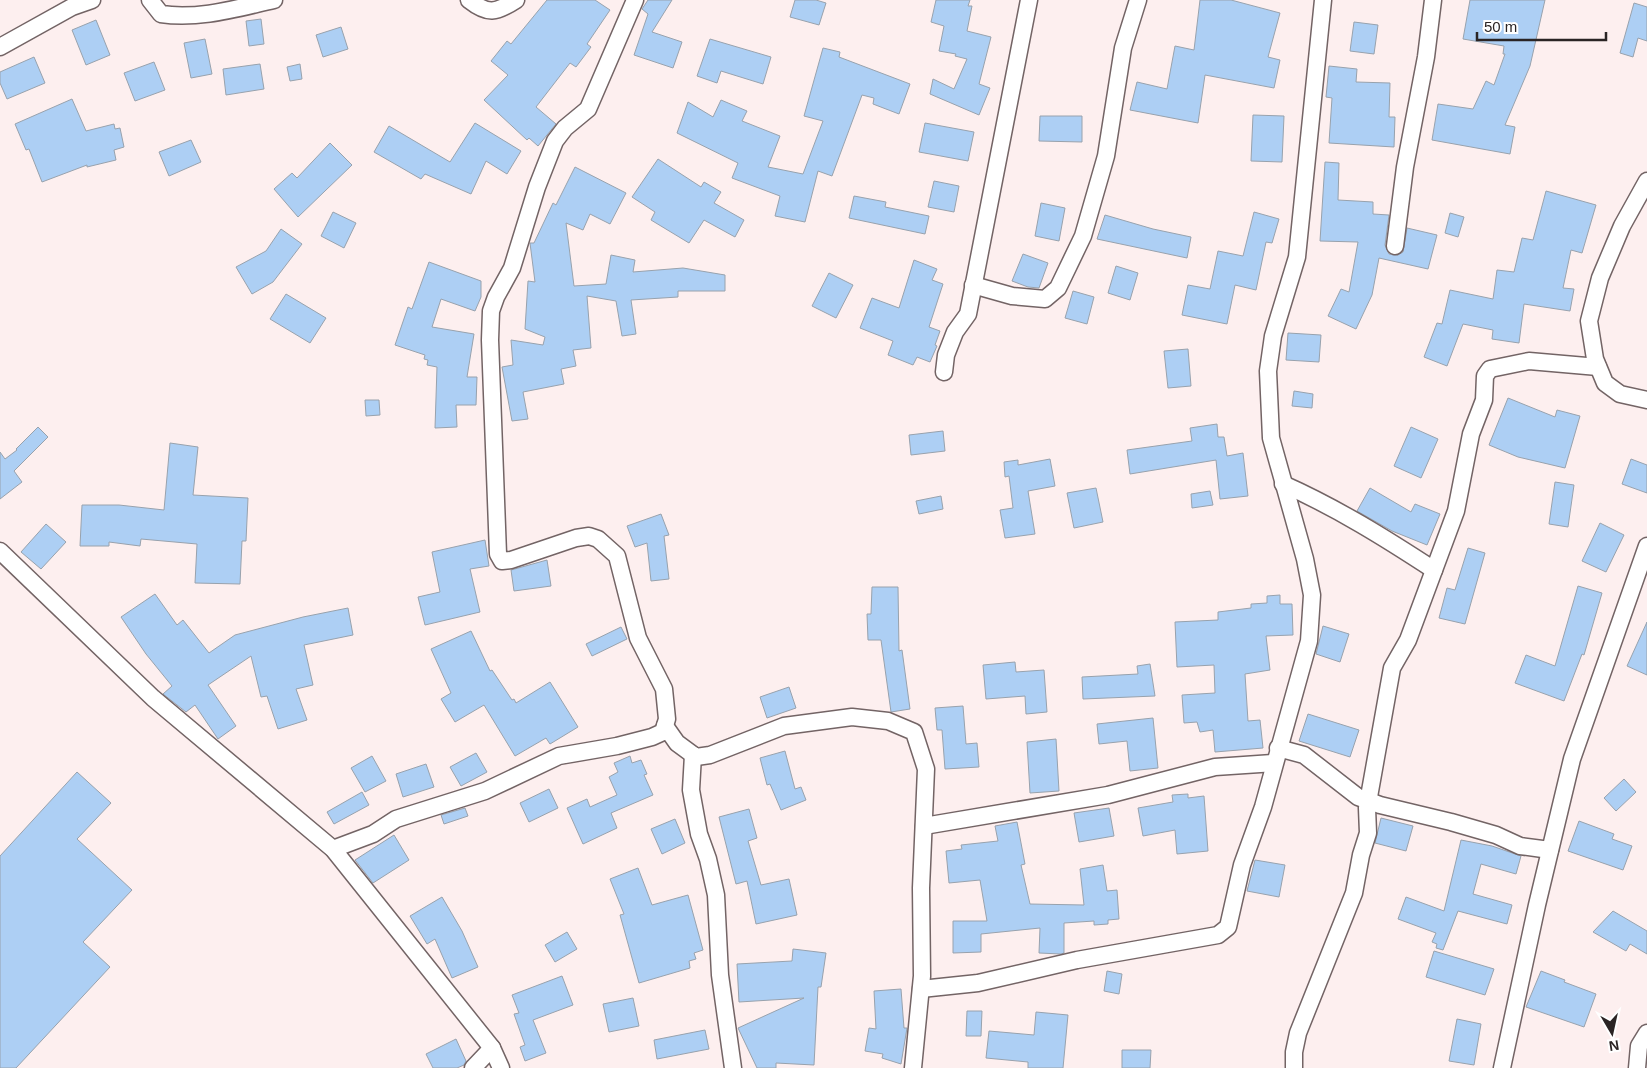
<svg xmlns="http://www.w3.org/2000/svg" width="1647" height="1068" viewBox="0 0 1647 1068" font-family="Helvetica,sans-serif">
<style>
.building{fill:#adcff4;stroke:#98a2ad}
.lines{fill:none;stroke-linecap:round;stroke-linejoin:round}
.minor-casing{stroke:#736465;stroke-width:19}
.minor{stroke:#fff;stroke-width:16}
</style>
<rect width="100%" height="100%" fill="#fdefef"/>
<!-- building -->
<g class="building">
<polygon points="547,0 595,0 610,10 587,44 591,47 576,67 570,63 536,107 556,124 538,146 529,138 527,140 484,100 508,75 491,61 507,41 511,44"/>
<polygon points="648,0 672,0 652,32 682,42 673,68 634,55 648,14 642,9"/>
<polygon points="795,0 816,0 826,3 819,25 790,17"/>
<polygon points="936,0 970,0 968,6 972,6 967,31 991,37 979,84 990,88 979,115 930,94 933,79 954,89 967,59 955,56 956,54 939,51 944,26 931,22"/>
<polygon points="1200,0 1231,0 1280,13 1268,57 1280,60 1274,88 1205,75 1198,123 1130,110 1137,82 1167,89 1175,46 1194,50"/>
<polygon points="1470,0 1545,0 1530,66 1505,125 1515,127 1510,154 1432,140 1438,104 1473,109 1486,81 1494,85 1505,54 1503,54 1504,46 1463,39"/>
<polygon points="1634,3 1647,7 1647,41 1638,38 1633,57 1620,53"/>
<polygon points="261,19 264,44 249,46 246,21"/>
<polygon points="96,20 110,55 86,65 72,30"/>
<polygon points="1354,22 1378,25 1374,54 1350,51"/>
<polygon points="341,27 348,49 323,57 316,35"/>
<polygon points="205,39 212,74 191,78 184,43"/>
<polygon points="710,39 771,57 763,84 721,71 717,83 697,76"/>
<polygon points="823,48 840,52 839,57 910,84 899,114 873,104 874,98 862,95 832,176 818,171 805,222 775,216 780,196 732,178 738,163 677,133 688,102 713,117 721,100 747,111 742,121 780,136 768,167 803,174 823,121 804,116"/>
<polygon points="34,57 45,83 7,99 0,83 0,72"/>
<polygon points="154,62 165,90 135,101 124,73"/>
<polygon points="260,64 264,89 226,95 223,69"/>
<polygon points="300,64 302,79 290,81 287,67"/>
<polygon points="1329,66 1357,69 1356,82 1390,83 1389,117 1395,117 1394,147 1329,143 1332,98 1326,97"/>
<polygon points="72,99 86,131 114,124 115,129 120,128 124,147 114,150 116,160 87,167 87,165 42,182 29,149 26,150 15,124"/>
<polygon points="1253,115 1284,116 1282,162 1251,161"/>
<polygon points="1040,116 1082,116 1082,142 1039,141"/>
<polygon points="475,123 521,151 507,174 486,161 471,194 425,174 421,179 374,152 389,126 450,162"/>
<polygon points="925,123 974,132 968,161 919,152"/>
<polygon points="191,140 201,162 169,176 159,152"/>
<polygon points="330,143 352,165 298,217 274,189 292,173 297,178"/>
<polygon points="658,159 701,187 704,182 721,192 714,203 744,220 735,237 704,220 689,243 651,220 655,212 632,197"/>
<polygon points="1325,162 1339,163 1338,200 1373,202 1373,214 1389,215 1385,245 1389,254 1398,255 1403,252 1407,228 1437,235 1428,269 1379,258 1372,295 1356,329 1328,316 1341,289 1349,292 1358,242 1320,241"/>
<polygon points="575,167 626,193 610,224 590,214 583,230 566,223 574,286 606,284 611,255 635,260 633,272 683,268 725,275 725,291 678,291 678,297 631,300 636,334 622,336 616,301 587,296 591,348 573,350 576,366 561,369 564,384 523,392 528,419 512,421 502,367 513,365 511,340 543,345 545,337 525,329 528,281 535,282 530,243 534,243 553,203 556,205"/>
<polygon points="934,181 959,186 954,212 928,207"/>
<polygon points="1546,191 1596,205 1582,253 1571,250 1563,288 1574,289 1570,311 1524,304 1519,343 1492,339 1493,330 1463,324 1447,366 1424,357 1437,323 1442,324 1450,290 1493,299 1497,270 1514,272 1522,238 1533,240"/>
<polygon points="854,196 886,202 885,207 929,216 925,234 849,218"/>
<polygon points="1041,203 1065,208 1059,241 1035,236"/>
<polygon points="333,212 356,223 344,248 321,236"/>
<polygon points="1254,212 1279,219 1272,243 1266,242 1256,290 1235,285 1227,324 1182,315 1188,285 1210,289 1218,251 1243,256"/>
<polygon points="1450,213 1464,217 1458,237 1445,233"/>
<polygon points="1105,215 1153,229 1191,237 1187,258 1097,239"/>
<polygon points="281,229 302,244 273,282 252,294 236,267 266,251"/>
<polygon points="1023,254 1048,263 1039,288 1028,287 1012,281"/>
<polygon points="914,260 937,269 932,280 943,284 929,327 940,331 935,345 937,346 930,362 917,357 913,365 888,355 893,341 860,328 872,298 899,308"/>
<polygon points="429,262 481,281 481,297 475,311 441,299 432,327 474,334 467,377 477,377 476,405 456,405 457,427 435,428 437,367 427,365 428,360 424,359 425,355 395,345 408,307 412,309"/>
<polygon points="1116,266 1138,273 1130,300 1108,293"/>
<polygon points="829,273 853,285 836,318 812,306"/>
<polygon points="1073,291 1094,297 1087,324 1065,318"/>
<polygon points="286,294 326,318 310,343 270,319"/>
<polygon points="1288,333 1321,335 1319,362 1286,360"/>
<polygon points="1188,349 1191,386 1168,388 1164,351"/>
<polygon points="1294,391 1313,394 1312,408 1292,406"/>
<polygon points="1508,398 1555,417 1557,410 1580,416 1565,468 1518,457 1489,445"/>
<polygon points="365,400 379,400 380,415 366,416"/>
<polygon points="1217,424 1218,437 1224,437 1227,456 1243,453 1248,496 1220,499 1216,460 1130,474 1127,450 1192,441 1190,428"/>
<polygon points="38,427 48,437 14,471 22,482 0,499 0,452 5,459 17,450 16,449"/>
<polygon points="1411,427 1438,439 1421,478 1394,466"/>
<polygon points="943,431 945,451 911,455 909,435"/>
<polygon points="170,443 198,447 193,495 248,498 246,541 242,541 240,584 195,583 197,544 141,539 140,546 109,542 109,546 80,546 82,505 119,505 164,510"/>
<polygon points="1050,459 1055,486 1028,491 1035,534 1005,538 1000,510 1013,508 1009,476 1005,477 1004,462 1018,460 1018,465"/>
<polygon points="1631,459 1647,465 1647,493 1622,484"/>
<polygon points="1555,482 1574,485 1568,527 1549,524"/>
<polygon points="1096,488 1103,522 1074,528 1067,493"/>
<polygon points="1370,488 1411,512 1415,504 1440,514 1427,545 1392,531 1357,511"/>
<polygon points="1210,491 1213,505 1192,508 1191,494"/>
<polygon points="941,496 943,509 919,514 916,501"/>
<polygon points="661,514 669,535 664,536 669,579 651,581 647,543 635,547 627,526"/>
<polygon points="1600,523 1624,535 1606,572 1582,561"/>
<polygon points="46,524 66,542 41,569 21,552"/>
<polygon points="485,540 489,566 470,569 480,612 425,625 418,597 440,592 432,552"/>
<polygon points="1468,548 1485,553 1465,624 1439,618 1447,588 1455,590"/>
<polygon points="547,560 551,586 514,591 511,570"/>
<polygon points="1578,586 1602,593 1584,655 1582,654 1564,701 1515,683 1526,655 1555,666"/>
<polygon points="872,587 898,587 899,651 902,650 910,709 891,712 881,640 868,640 867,614 871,614"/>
<polygon points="155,594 177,625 183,620 209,653 235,635 303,617 348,608 353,635 304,645 313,685 296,689 307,720 278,729 267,696 261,697 251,656 208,685 236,726 218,739 195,705 186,712 163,694 172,686 146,654 121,617"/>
<polygon points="1280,595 1280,604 1292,604 1293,635 1266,636 1270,670 1245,674 1248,721 1260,720 1263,748 1215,752 1213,730 1200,732 1197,722 1184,723 1182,695 1215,693 1214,665 1177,667 1175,622 1218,620 1218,612 1251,608 1251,604 1267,603 1267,596"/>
<polygon points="1647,622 1647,675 1627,666"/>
<polygon points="1323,626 1349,634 1340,662 1316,654"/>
<polygon points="621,627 627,639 592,656 586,644"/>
<polygon points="471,631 490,671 492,670 512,700 514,699 516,703 550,682 578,727 550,744 546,738 515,756 484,705 455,722 441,699 451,693 431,649"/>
<polygon points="1015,662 1016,672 1044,670 1047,712 1026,714 1025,696 986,699 983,665"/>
<polygon points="1150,664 1155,696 1083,699 1082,677 1138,674 1137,666"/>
<polygon points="789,687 796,708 767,718 760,697"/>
<polygon points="963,706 966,744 977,743 979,767 945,769 942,730 937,730 935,708"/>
<polygon points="1308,714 1359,730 1350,757 1299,741"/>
<polygon points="1153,718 1158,768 1130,771 1127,741 1099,744 1097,724"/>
<polygon points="1056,739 1059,791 1030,793 1027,742"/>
<polygon points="785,751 795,789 801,787 806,800 781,810 770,784 767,785 760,758"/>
<polygon points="476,753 487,772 461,786 450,767"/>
<polygon points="372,756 386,781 365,792 351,768"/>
<polygon points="630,756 632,763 641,760 647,774 644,775 653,795 611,813 617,828 583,844 567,808 587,799 590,807 617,795 609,777 618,772 614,763"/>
<polygon points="426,764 434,787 403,797 396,774"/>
<polygon points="77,772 111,803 77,839 132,890 83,942 110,967 16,1068 0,1068 0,856"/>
<polygon points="1624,779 1636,792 1616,811 1604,798"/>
<polygon points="549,789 558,808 529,822 520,803"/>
<polygon points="362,792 369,805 334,824 327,812"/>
<polygon points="1188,794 1188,798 1204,796 1208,851 1177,854 1175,830 1143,836 1138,808 1173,802 1172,795"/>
<polygon points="465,808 468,816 444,824 441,815"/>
<polygon points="1109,808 1114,836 1079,842 1074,813"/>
<polygon points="749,809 757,838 748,841 761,885 789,879 797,915 756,924 747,881 736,884 719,817"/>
<polygon points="1381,818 1413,826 1406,851 1375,843"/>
<polygon points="675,819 685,843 662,854 651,829"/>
<polygon points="1579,821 1614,834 1612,839 1632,846 1623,870 1568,851"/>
<polygon points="1017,822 1025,864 1021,865 1030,904 1084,905 1080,869 1103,865 1107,891 1117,890 1119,919 1108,920 1108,924 1094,925 1094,921 1064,923 1064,953 1061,954 1039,953 1040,928 981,934 981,952 953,953 953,921 987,921 980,880 949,883 946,851 962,849 961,845 998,841 995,826"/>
<polygon points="394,835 409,860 373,883 355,860"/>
<polygon points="1461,840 1492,846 1521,856 1516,874 1481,864 1473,894 1512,905 1507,924 1458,911 1443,950 1436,948 1437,944 1432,942 1436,933 1398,919 1406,897 1444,911"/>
<polygon points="1255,860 1285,865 1279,897 1247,891"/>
<polygon points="638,868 652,905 688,895 703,950 694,953 696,959 689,961 690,968 639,983 620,915 624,914 610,879"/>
<polygon points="442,897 462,931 478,967 452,978 435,939 427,944 410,916"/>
<polygon points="1613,911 1647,931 1647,954 1630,944 1626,951 1593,932"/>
<polygon points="567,932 577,949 555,962 545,945"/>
<polygon points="793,949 826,953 821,987 818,987 814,1065 776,1063 776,1068 757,1068 738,1028 804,998 739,1002 737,964 792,961"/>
<polygon points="1434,951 1494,969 1485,995 1426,977"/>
<polygon points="1107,971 1122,974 1119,994 1104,991"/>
<polygon points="1541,971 1565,980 1564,982 1596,994 1584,1027 1526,1007"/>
<polygon points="562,976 573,1005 533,1020 546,1053 525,1061 520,1047 525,1045 514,1014 519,1013 512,995"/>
<polygon points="901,989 904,1028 907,1028 901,1064 882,1058 883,1054 865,1051 869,1028 876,1029 874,991"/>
<polygon points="633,998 639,1026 609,1032 603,1004"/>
<polygon points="967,1011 982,1011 981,1036 966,1036"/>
<polygon points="1036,1012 1068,1015 1063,1068 1028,1068 1028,1062 986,1058 989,1031 1034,1035"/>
<polygon points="1457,1019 1481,1024 1474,1065 1449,1061"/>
<polygon points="705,1030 709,1049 657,1059 654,1040"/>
<polygon points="456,1039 466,1061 464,1065 457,1068 433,1068 426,1054"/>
<polygon points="1122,1050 1151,1050 1150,1068 1122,1068"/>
</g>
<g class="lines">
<defs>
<g id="minor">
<path d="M 150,0 L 161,14 C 198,20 238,8 274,0"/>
<path d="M 469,0 C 488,15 496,13 516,0"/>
<polyline points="0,47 72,7 92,0"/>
<polyline points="1647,181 1622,226 1600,278 1589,321 1595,359 1605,383 1620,394 1647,400"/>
<polyline points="1395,246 1405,167 1426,57 1433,0"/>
<polyline points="973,285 1012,296 1045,299 1058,288 1083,236 1106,156 1123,48 1138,0"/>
<polyline points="944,372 946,355 955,332 968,314 1029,0"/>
<path d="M 1283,484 C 1337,508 1385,538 1434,570"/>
<polyline points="0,551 153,698 333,849 492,1048 501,1068"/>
<polyline points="665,726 677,743 696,757 710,755 784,726 852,717 888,721 914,732 926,769 921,888 922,976 913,1068"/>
<polyline points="1278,748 1304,755 1358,797 1380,805 1451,822 1496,835 1520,846 1550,850"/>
<polyline points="693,755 691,790 699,834 708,859 716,895 720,975 733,1068"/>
<polyline points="924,826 1108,795 1215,767 1274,763"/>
<polyline points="333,849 373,834 396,819 485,791 559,756 617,746 652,737 663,732 667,719 664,689 638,638 617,556 598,539 589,536 576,538 511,560 502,561 498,554 490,340 491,311 496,297 512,268 537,187 555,141 565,128 588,109 635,0"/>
<polyline points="921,989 978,983 1077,960 1218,935 1228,927 1242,865 1263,807 1309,641 1312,595 1305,559 1271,438 1268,371 1273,336 1297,257 1323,0"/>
<polyline points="473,1068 492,1048"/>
<polyline points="1294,1068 1294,1052 1298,1033 1354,893 1361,855 1368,833 1367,808 1392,668 1408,640 1456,511 1471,434 1484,400 1485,376 1490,369 1529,361 1598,367"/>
<polyline points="1502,1068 1537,905 1572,759 1647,546"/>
<polyline points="1637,1068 1639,1046 1647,1033"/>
</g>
</defs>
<!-- minor casing -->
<use href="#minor" class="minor-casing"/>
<!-- minor -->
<use href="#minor" class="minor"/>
</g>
<!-- north arrow -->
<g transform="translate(1612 1033) rotate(171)" stroke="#ffffff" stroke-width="4" paint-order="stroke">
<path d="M0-4L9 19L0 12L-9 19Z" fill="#2a2424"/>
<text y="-8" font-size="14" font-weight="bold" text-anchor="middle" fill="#2a2424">N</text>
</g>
<!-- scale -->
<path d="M1477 32v8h129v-8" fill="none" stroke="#2a2424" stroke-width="2.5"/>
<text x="1484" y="32" font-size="15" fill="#2a2424" stroke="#ffffff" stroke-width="4" paint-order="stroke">50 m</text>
</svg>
